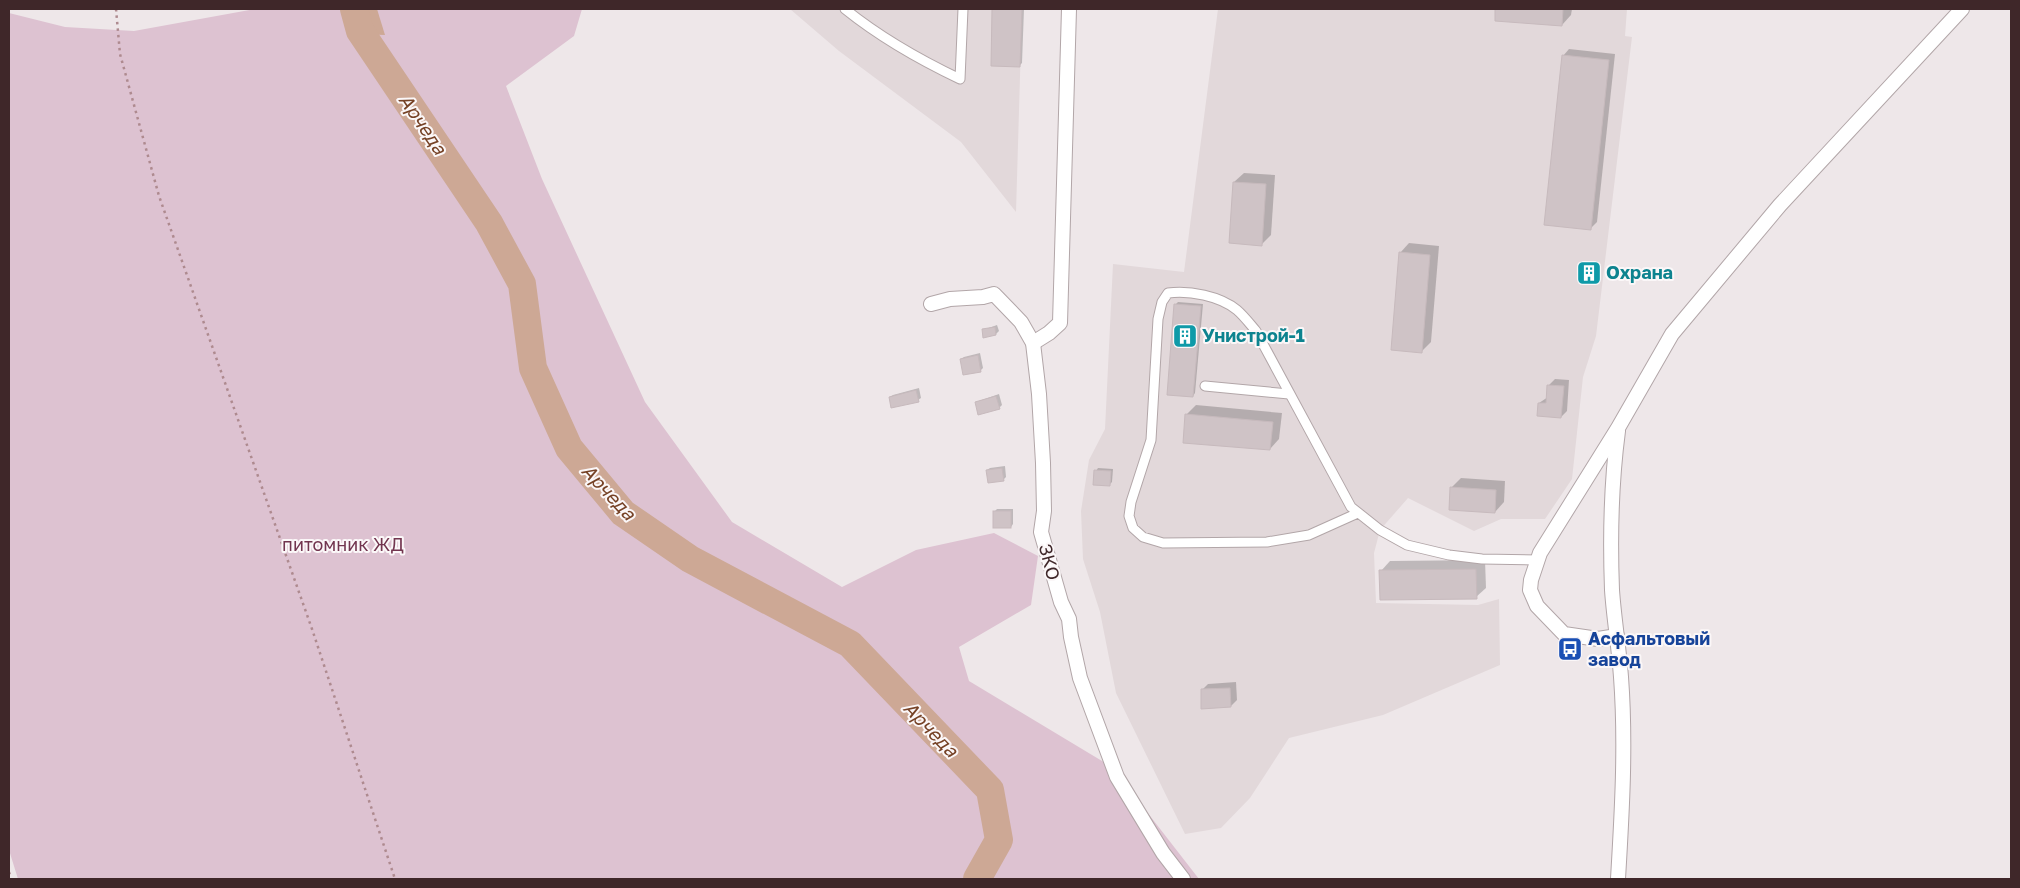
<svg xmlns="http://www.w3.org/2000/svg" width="2020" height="888" viewBox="0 0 2020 888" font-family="'Golos Text',sans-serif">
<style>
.built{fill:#e2d8da}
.green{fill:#ddc2d1}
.water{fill:#cda895}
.shadow{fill:#0003}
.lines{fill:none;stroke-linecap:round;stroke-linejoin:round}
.river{stroke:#cda895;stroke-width:28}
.building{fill:#cfc3c6;stroke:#c7babd}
.service-casing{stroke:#b2a6a8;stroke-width:11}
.minor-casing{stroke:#b2a6a8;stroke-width:16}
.path{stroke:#ae8a8f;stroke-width:2.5;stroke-dasharray:2.5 4;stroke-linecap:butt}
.service{stroke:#fff;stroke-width:9}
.minor{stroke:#fff;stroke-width:14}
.labels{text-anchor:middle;stroke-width:4;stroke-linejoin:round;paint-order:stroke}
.culture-label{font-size:18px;font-weight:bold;fill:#0d838f;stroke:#fbf7f8;text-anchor:start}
.park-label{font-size:18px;fill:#72354f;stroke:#fbf7f8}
.street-label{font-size:18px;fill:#3f2729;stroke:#fbf7f8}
.transit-label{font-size:18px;font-weight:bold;fill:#164399;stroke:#fbf7f8;text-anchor:start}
.water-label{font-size:19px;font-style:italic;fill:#764226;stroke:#fbf7f8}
</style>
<rect width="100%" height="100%" fill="#eee7e9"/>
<!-- built -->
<g class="built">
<polygon points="790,9 1022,9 1016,212 961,142 839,51"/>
<polygon points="1218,9 1627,9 1625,36 1632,37 1596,336 1583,377 1572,479 1545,519 1501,519 1474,531 1408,498 1380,530 1374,553 1376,603 1478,605 1499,599 1500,665 1383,715 1289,738 1250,798 1221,828 1185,834 1116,693 1100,612 1083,559 1081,511 1089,460 1105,429 1113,264 1184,272"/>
</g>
<!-- green -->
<polygon class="green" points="255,9 582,9 574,36 506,86 542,179 645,402 732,522 842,587 916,550 994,533 1038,556 1031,605 959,647 969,681 1112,767 1199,879 18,879 9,850 9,13 65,27 134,31"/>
<!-- water -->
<polygon class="water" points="343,9 377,9 385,35 355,34"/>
<!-- shadow -->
<g class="shadow">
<polygon points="994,9 1024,9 1022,63 1019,66 992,65"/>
<polygon points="1497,9 1572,9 1571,15 1562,25 1496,19"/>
<polygon points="1569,49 1615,54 1597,222 1591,228 1563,56"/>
<polygon points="1244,173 1275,175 1271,235 1262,244 1234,182"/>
<polygon points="1409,243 1439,246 1431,342 1422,351 1400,253"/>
<polygon points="1586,262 1599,263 1597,278 1594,281 1584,265"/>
<polygon points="1178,302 1203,304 1195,393 1193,396 1175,305"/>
<polygon points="997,325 999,331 996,334 983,330"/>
<polygon points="980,353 983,368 980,371 961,359 964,357"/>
<polygon points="1555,379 1569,380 1567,411 1561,417 1539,403 1548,397 1549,385"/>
<polygon points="919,388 921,398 918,400 890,397 893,395"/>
<polygon points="999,394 1002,405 999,408 976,402"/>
<polygon points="1196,405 1282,413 1279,439 1270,449 1186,415"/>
<polygon points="1005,466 1006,477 1003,480 987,470 990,468"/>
<polygon points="1098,468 1113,469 1112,482 1109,485 1096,471"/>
<polygon points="1461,478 1505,481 1504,502 1495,512 1451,488"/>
<polygon points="997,509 1013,509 1013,524 1011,527 994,512"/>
<polygon points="1485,560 1486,588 1476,597 1381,571 1390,561"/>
<polygon points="1236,682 1237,700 1231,706 1202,690 1208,684"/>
</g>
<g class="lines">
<!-- river -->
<polyline class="river" points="354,9 360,31 489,223 522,284 533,368 569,448 623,513 690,559 850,644 990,790 999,840 977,879"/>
</g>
<!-- building -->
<g class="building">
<polygon points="992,9 1022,9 1020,67 991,66"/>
<polygon points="1495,9 1563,9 1562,26 1495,21"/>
<polygon points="1562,55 1609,60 1591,230 1544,225"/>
<polygon points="1233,182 1266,184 1262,246 1229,243"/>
<polygon points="1399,252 1430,255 1422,353 1391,350"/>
<polygon points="1583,264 1596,266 1595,282 1581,280"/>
<polygon points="1174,304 1201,306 1193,397 1167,395"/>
<polygon points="995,327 996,335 983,338 982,329"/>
<polygon points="978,355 981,372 963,375 960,359"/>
<polygon points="1547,385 1564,386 1561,418 1537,416 1538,403 1546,403"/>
<polygon points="916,390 919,402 891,408 889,397"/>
<polygon points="996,396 1000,409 978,415 975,402"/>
<polygon points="1185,414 1273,422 1270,450 1183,443"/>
<polygon points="1002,468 1004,481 988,483 986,470"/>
<polygon points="1094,470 1111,471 1110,486 1093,485"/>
<polygon points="1450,487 1496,490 1495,513 1449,510"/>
<rect x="993" y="511" width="18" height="17"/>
<polygon points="1476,569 1477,599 1380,600 1379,570"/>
<polygon points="1230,688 1231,707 1201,709 1201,689"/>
</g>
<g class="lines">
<defs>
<g id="service">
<path d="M 845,9 C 881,38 918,59 960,79 L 963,9"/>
<polyline points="1205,386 1289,394"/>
<path d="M 1358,513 L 1309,535 L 1267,542 L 1163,543 L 1143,537 L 1133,528 L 1129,516 L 1131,502 L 1151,440 L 1158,319 L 1162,302 L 1168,293 C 1189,290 1220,296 1237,310 C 1244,316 1250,324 1256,331 L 1351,507 L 1380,530 L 1407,545 L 1449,555 L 1482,559 L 1538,560"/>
</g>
<g id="minor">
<polyline points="931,304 950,299 983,297 994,294 1021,322 1033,343 1039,394 1043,463 1044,511 1041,532 1061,602 1069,619 1071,637 1080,678 1117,777 1163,853 1183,879"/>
<polyline points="1033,343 1049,333 1060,323 1069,9"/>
<path d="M 1618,431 C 1611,484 1610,537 1612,590 C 1614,619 1619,648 1621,677 C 1626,744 1622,812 1618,879"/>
<polyline points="1617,636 1598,639 1564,634 1537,606 1530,590 1531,580 1540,553 1618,428 1672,334 1780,205 1962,9"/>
</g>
</defs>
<!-- service casing -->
<use href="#service" class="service-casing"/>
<!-- minor casing -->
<use href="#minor" class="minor-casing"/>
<!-- path -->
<g class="path">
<polyline points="116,9 120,54 159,196 312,629 395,879"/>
<polyline points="9,872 11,879"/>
</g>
<!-- service -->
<use href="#service" class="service"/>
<!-- minor -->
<use href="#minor" class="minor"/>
</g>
<!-- icons -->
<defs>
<symbol id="building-square" viewBox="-11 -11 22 22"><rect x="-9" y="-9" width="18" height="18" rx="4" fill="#0f9aa8" stroke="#fbf7f8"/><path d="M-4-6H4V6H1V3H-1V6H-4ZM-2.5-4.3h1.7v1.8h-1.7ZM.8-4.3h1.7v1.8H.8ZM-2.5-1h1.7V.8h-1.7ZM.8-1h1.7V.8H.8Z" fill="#fff"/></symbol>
<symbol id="bus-square" viewBox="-11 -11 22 22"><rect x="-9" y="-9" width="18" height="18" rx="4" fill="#1a4fb4" stroke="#fbf7f8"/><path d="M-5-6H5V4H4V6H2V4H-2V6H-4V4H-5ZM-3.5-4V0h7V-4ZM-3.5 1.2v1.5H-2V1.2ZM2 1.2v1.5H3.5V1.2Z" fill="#fff"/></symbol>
</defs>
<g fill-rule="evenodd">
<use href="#building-square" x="1575" y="259" width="28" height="28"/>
<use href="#building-square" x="1171" y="322" width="28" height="28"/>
<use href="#bus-square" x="1556" y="635" width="28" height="28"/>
</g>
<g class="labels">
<!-- culture labels -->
<g class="culture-label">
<text x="1606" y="279">Охрана</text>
<text x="1202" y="342">Унистрой-1</text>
</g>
<!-- park labels -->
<g class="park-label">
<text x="343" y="551">питомник ЖД</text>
</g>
<!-- street labels -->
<g class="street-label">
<text transform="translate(1049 562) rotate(75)" y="6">ЗКО</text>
</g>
<!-- transit labels -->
<g class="transit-label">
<text x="1588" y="645">Асфальтовый<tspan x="1588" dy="21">завод</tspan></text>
</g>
<!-- water labels -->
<g class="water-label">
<text transform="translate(423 124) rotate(56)" y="7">Арчеда</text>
<text transform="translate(609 492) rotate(47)" y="7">Арчеда</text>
<text transform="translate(931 729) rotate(46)" y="7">Арчеда</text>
</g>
</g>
<!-- border -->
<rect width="2020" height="888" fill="none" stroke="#3f2729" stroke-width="20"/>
</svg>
